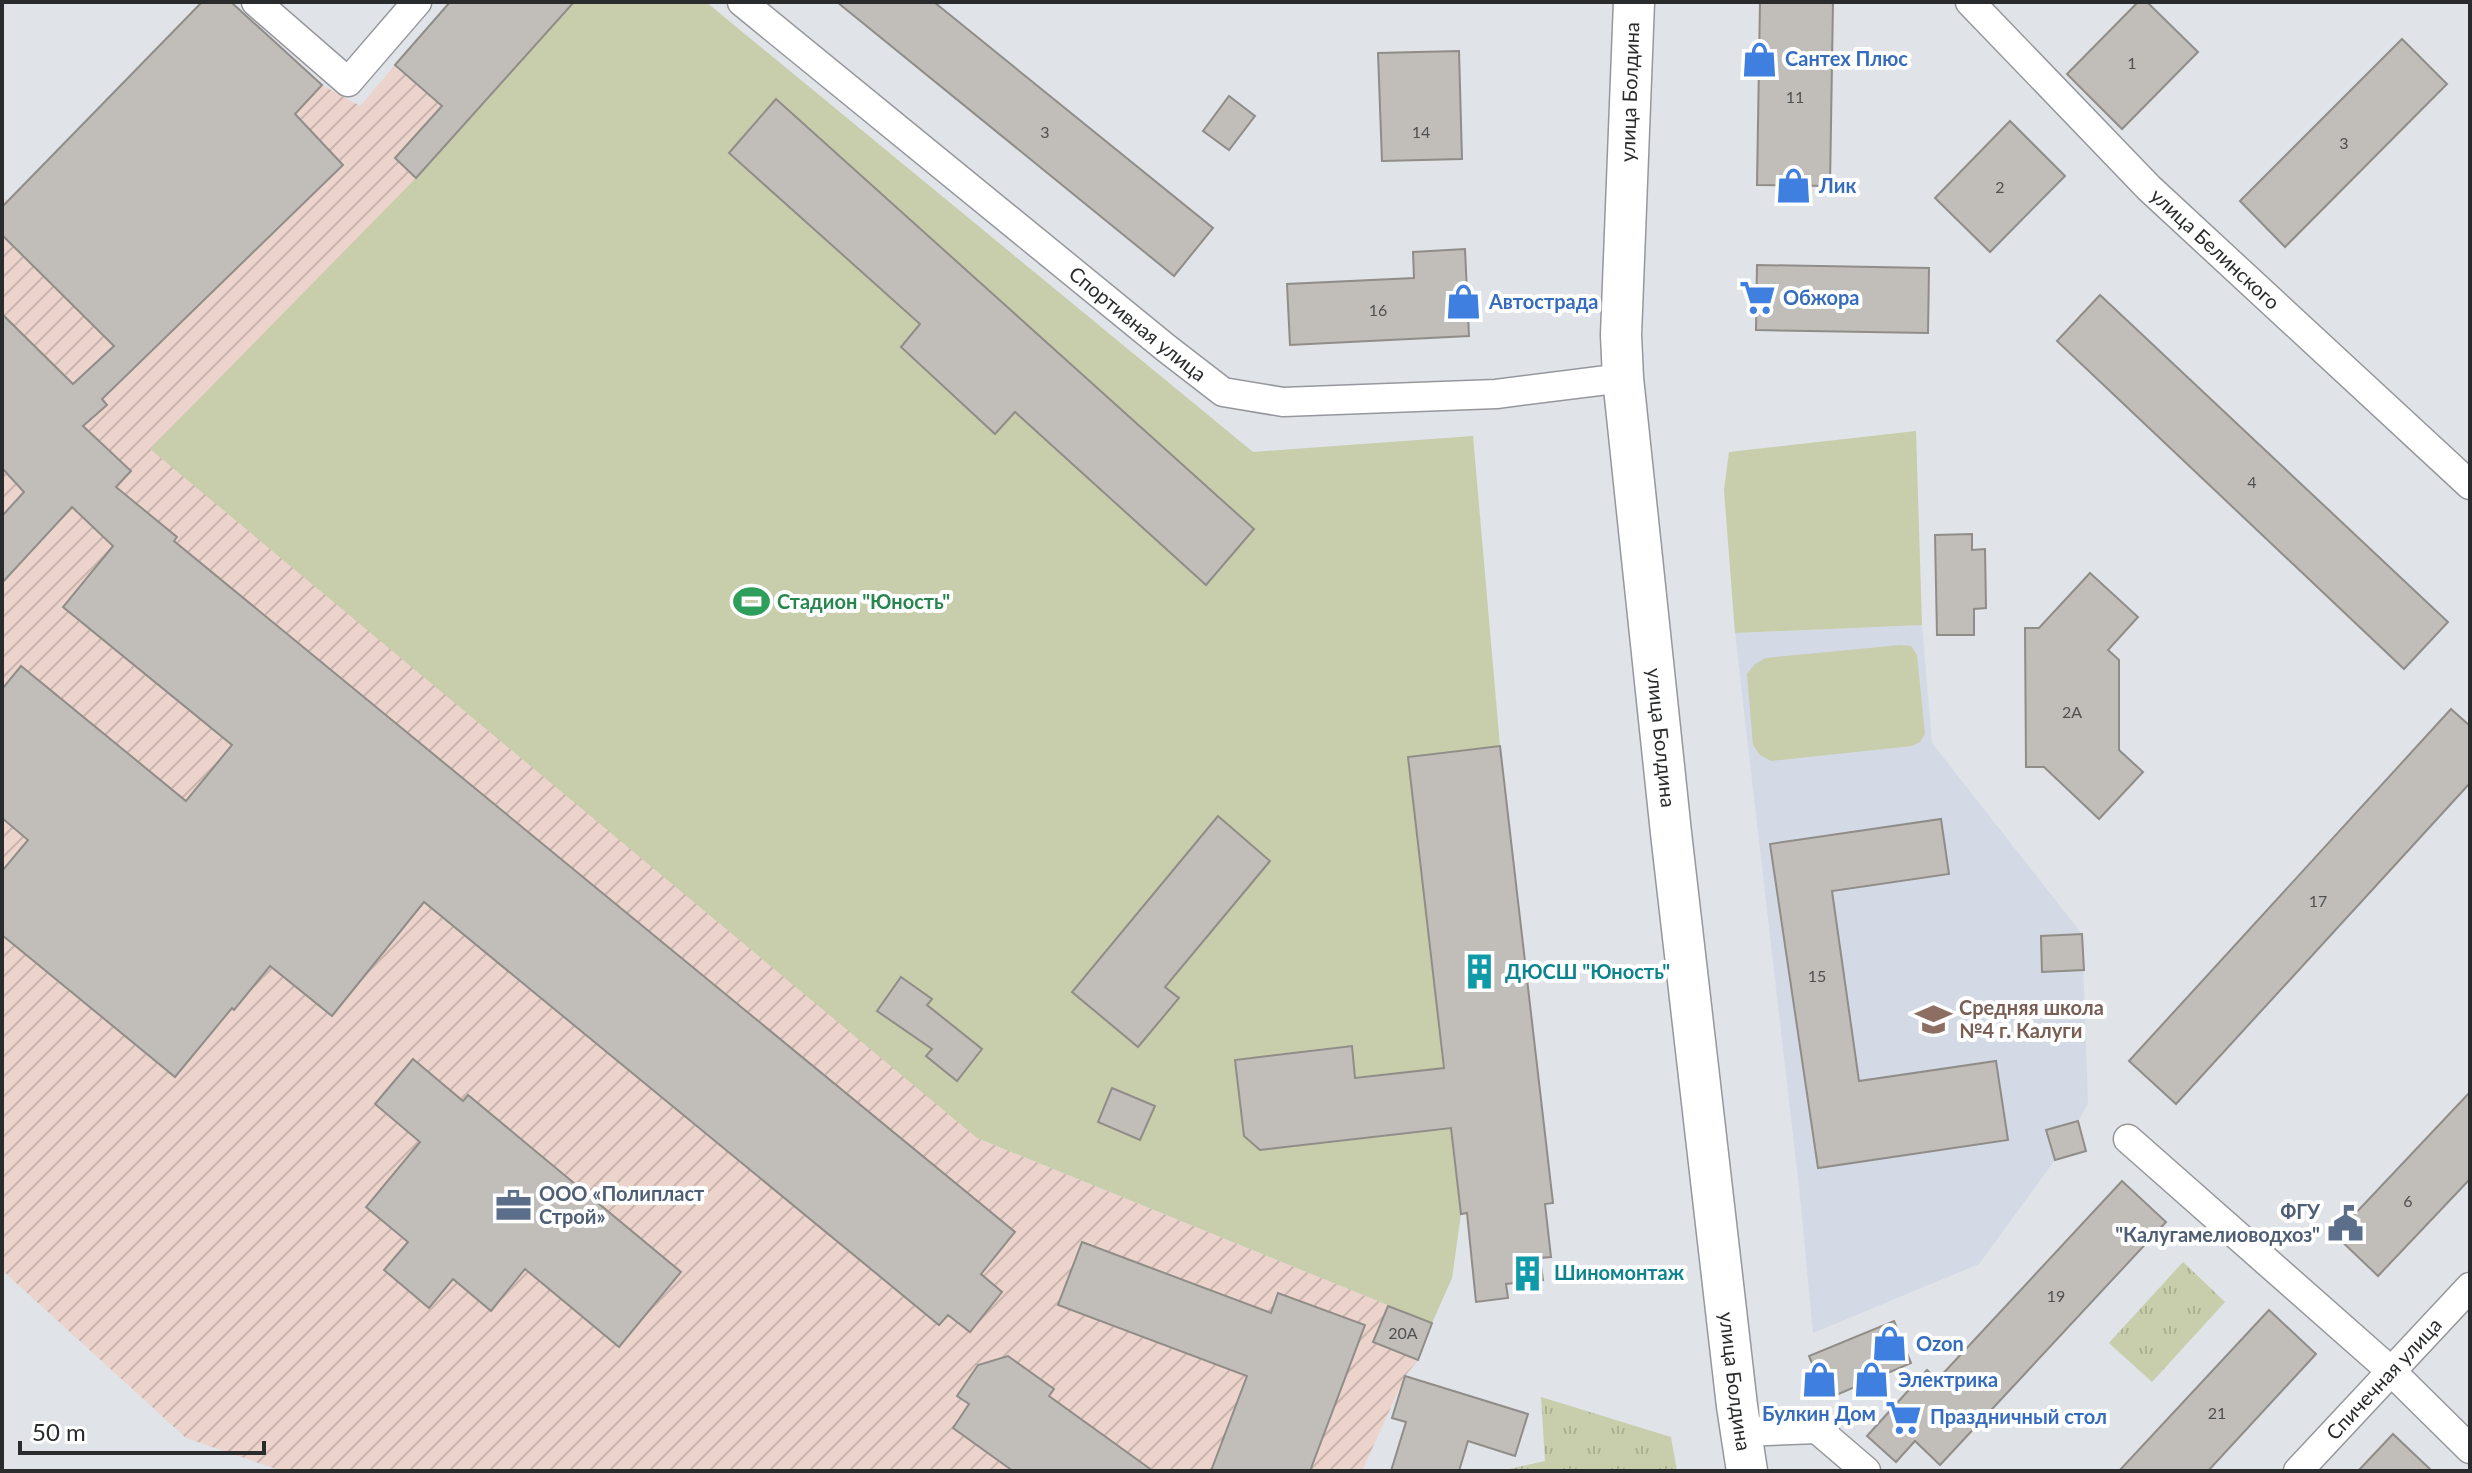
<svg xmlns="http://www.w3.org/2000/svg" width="2472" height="1473" viewBox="0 0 2472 1473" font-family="Lato,sans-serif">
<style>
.built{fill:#d3dae5}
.industrial{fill:url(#industrial-furrows)}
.grass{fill:#c8cdab}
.park{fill:url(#park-tufts)}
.building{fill:#c1beba;stroke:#908d89;stroke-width:2}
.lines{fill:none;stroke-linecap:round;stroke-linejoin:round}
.street-casing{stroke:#95979c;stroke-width:31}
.secondary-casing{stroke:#95979c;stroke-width:43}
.street{stroke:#fff;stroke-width:28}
.secondary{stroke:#fff;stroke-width:40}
.labels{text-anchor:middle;stroke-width:8;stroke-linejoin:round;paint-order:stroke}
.number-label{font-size:16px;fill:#4f5050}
.shop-label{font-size:20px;font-weight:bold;fill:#366cbe;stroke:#fff;text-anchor:start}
.street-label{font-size:20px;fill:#292b2c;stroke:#fff}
.leisure-label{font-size:20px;font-weight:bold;fill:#27864d;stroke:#fff;text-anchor:start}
.culture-label{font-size:20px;font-weight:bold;fill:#0d838f;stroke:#fff;text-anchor:start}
.education-label{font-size:20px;font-weight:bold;fill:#785e54;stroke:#fff;text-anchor:start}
.service-label{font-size:20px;font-weight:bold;fill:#4e5e75;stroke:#fff;text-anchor:start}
</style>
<defs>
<pattern id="industrial-furrows" width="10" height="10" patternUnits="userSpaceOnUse" patternTransform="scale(2)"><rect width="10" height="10" fill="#ecd3cb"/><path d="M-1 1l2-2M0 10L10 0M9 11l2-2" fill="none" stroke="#cab5ae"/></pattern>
<pattern id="park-tufts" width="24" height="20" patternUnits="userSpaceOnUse" patternTransform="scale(2)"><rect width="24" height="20" fill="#c8cdab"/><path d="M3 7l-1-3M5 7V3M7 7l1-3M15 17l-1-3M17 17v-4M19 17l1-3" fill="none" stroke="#acb093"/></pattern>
</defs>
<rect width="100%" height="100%" fill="#e0e3e7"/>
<!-- built -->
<polygon class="built" points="1922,625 1932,743 2082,934 2088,1104 2078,1121 2046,1130 2055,1160 1979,1264 1813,1333 1799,1187 1735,633"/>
<!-- industrial -->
<polygon class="industrial" points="202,2 231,2 322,85 360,106 450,2 574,2 416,178 977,1138 1432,1323 1418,1360 1405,1376 1362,1471 282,1471 186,1438 2,1270 2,196 8,201"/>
<!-- grass -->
<g class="grass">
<polygon points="574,2 706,2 1253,452 1473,436 1500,746 1553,1203 1461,1214 1452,1278 1432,1323 977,1138 150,449 416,178"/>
<polygon points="1916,431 1922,625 1735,633 1724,490 1729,452"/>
<polygon points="1900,645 1911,646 1917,655 1925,734 1920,742 1912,746 1771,761 1760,755 1753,745 1747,674 1755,664 1765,658"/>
</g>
<!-- park -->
<g class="park">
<polygon points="2183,1262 2225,1302 2152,1382 2109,1343"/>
<polygon points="1541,1397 1671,1437 1677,1471 1500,1471 1545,1461"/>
</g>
<!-- building -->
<g class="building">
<polygon points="202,2 231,2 322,85 295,114 343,165 102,399 107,405 83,426 131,471 116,487 177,537 174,541 1015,1232 981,1274 1002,1292 970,1332 948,1315 939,1325 424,902 332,1016 270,966 234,1010 232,1008 175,1077 2,935 2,871 28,840 2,818 2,689 21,666 186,801 232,745 63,607 113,546 72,507 2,583 2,516 24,492 2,468 2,314 73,384 114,346 2,235 2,207"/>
<polygon points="450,2 574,2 416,178 395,158 442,106 395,65"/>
<polygon points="837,2 934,2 1213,228 1174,276"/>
<polygon points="1760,2 1833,2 1830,186 1757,185"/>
<polygon points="2138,2 2147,2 2198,52 2122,129 2067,74"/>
<polygon points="2402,39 2447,84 2285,247 2240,201"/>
<polygon points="1459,51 1462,159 1382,161 1378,53"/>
<polygon points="1229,96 1255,116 1229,150 1203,131"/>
<polygon points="776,99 1254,529 1206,585 1015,412 995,434 901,347 920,324 729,153"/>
<polygon points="2010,121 2065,176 1990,252 1935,198"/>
<polygon points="1465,249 1469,336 1290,345 1287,284 1414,278 1413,252"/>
<polygon points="1757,265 1929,268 1928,333 1756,330"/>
<polygon points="2100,295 2448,622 2404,669 2057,341"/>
<polygon points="1972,534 1972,550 1985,549 1986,608 1974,609 1974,635 1937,635 1935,535"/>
<polygon points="2090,573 2138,617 2108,650 2119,660 2119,750 2143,772 2099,819 2044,767 2026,767 2025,628 2039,628"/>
<polygon points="2451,709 2470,726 2470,783 2176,1104 2129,1061"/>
<polygon points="1500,746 1553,1203 1545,1204 1551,1257 1540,1258 1543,1280 1506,1284 1508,1298 1476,1302 1467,1213 1461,1214 1451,1128 1260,1150 1244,1136 1235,1060 1352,1046 1355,1078 1444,1068 1408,757"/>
<polygon points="1218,816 1270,861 1165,987 1179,998 1138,1047 1072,992"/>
<polygon points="1941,819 1949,874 1832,891 1859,1081 1996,1061 2008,1140 1818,1168 1770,844"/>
<polygon points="2082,934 2084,970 2042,972 2041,936"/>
<polygon points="901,977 932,999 927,1005 982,1049 957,1081 926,1056 932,1049 877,1011"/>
<polygon points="413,1059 463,1101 468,1095 681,1272 619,1347 525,1269 491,1311 453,1279 429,1308 384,1270 408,1242 366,1207 420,1142 375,1104"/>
<polygon points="1112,1088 1155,1106 1140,1140 1098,1122"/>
<polygon points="2470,1092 2470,1179 2378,1276 2335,1235"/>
<polygon points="2078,1121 2086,1151 2055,1160 2046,1130"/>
<polygon points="2122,1181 2166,1222 1940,1465 1915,1441 1896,1462 1867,1436 1927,1370 1937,1380"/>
<polygon points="1082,1242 1271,1313 1278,1293 1365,1325 1310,1471 1211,1471 1247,1376 1058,1305"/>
<polygon points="1388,1306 1432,1323 1418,1360 1373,1342"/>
<polygon points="2269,1310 2316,1354 2208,1471 2119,1471"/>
<polygon points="1894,1321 1911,1363 1827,1399 1809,1356"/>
<polygon points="1008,1356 1054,1389 1049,1396 1153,1471 1013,1471 953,1428 969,1404 957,1396 978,1365"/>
<polygon points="1405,1376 1528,1414 1515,1456 1468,1441 1459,1471 1391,1471 1406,1422 1392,1418"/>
<polygon points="2393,1434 2432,1471 2358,1471"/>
</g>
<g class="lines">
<defs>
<g id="street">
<polyline points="256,2 348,82 417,2"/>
<path id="s1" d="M 742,2 L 1166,348 L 1223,392 L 1283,402 L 1496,394 L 1623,378"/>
<path id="s2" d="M 1970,2 L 2149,188 L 2470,485"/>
<polyline points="2128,1139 2391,1371 2470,1449"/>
<polyline points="1741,1432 1817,1429 1866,1471"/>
<path id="s3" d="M 2298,1471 L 2470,1287"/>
</g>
<g id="secondary">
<path id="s4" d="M 1634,2 L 1621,335 L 1623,378 L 1671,833 L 1737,1406 L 1747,1471"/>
</g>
</defs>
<!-- street casing -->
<use href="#street" class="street-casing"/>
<!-- secondary casing -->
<use href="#secondary" class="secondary-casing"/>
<!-- street -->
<use href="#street" class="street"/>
<!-- secondary -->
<use href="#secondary" class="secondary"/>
</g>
<!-- icons -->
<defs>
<symbol id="shop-bare" viewBox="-9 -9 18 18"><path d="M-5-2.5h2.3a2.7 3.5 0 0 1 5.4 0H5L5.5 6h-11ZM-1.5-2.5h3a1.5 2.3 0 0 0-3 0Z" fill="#3f7fe0" stroke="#fff" stroke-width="2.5" paint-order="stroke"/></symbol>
<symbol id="supermarket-bare" viewBox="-9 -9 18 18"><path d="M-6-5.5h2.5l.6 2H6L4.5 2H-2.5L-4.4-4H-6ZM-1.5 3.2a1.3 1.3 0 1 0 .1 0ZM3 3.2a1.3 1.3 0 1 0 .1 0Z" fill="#3f7fe0" stroke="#fff" stroke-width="2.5" paint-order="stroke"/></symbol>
<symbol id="stadium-bare" viewBox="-9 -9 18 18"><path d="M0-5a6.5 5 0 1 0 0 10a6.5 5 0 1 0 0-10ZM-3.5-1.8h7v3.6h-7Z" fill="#2e9e5b" stroke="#fff" stroke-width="2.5" paint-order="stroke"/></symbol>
<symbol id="building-bare" viewBox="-9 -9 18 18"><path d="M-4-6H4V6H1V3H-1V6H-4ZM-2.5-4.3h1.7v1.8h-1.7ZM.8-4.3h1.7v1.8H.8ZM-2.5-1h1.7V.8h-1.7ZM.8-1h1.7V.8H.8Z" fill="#0f9aa8" stroke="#fff" stroke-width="2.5" paint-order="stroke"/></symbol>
<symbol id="school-bare" viewBox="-9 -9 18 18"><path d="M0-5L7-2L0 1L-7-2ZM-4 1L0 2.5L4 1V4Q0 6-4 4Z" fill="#8d6e63" stroke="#fff" stroke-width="2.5" paint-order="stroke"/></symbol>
<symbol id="office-bare" viewBox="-9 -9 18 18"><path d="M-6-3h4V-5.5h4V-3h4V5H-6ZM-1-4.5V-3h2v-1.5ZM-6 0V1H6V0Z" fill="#5c6f8a" stroke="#fff" stroke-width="2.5" paint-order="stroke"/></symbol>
<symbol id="civic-bare" viewBox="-9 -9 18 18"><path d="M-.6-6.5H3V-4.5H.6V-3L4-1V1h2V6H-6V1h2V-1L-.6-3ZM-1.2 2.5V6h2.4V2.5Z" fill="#5c6f8a" stroke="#fff" stroke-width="2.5" paint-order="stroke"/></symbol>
</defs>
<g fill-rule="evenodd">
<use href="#shop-bare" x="1734" y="34" width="51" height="51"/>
<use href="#shop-bare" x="1768" y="160" width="51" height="51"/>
<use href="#supermarket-bare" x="1732" y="272" width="51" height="51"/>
<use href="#shop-bare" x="1438" y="276" width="51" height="51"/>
<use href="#stadium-bare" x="726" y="576" width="51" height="51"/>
<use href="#building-bare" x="1454" y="946" width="51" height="51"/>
<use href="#school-bare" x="1908" y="994" width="51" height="51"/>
<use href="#office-bare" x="488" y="1180" width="51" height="51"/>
<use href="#civic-bare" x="2320" y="1198" width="51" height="51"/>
<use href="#building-bare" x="1502" y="1248" width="51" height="51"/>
<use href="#shop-bare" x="1864" y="1318" width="51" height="51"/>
<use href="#shop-bare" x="1794" y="1354" width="51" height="51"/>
<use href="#shop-bare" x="1846" y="1354" width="51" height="51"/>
<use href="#supermarket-bare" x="1878" y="1392" width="51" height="51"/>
</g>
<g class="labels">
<!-- number labels -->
<g class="number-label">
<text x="2132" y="69">1</text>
<text x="1795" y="103">11</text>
<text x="1045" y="138">3</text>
<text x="1421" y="138">14</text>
<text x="2344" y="149">3</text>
<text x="2000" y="193">2</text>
<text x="1378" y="316">16</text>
<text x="2252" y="488">4</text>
<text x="2072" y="718">2А</text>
<text x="2318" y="907">17</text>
<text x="1817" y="982">15</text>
<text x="2408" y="1207">6</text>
<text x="2056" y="1302">19</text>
<text x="1403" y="1339">20А</text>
<text x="2217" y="1419">21</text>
</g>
<!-- shop labels -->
<g class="shop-label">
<text x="1785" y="66">Сантех Плюс</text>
<text x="1819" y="193">Лик</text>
<text x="1783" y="305">Обжора</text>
<text x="1489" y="309">Автострада</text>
<text x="1916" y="1351">Ozon</text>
<text x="1898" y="1387">Электрика</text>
<text x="1819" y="1421" text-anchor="middle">Булкин Дом</text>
<text x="1930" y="1424">Праздничный стол</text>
</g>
<!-- street labels -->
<g class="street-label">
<text transform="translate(1630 92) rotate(-88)" y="7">улица Болдина</text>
<text dy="7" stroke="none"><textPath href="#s2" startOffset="348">улица Белинского</textPath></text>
<text dy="7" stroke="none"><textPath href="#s1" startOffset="510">Спортивная улица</textPath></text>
<text dy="7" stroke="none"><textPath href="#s4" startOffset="738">улица Болдина</textPath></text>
<text dy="7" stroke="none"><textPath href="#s3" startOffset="126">Спичечная улица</textPath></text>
<text dy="7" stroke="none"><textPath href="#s4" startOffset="1386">улица Болдина</textPath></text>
</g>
<!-- leisure labels -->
<g class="leisure-label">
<text x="777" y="609">Стадион "Юность"</text>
</g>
<!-- culture labels -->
<g class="culture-label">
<text x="1505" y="979">ДЮСШ "Юность"</text>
<text x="1554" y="1280">Шиномонтаж</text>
</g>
<!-- education labels -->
<g class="education-label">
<text x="1959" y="1015">Средняя школа<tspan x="1959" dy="23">№4 г. Калуги</tspan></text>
</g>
<!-- service labels -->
<g class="service-label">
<text x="539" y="1201">ООО «Полипласт<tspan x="539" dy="23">Строй»</tspan></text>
<text x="2320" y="1219" text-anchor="end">ФГУ<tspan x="2320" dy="23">"Калугамелиоводхоз"</tspan></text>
</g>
</g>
<!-- border -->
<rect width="2472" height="1473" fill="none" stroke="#292b2c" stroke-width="8"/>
<!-- scale -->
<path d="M20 1441v12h244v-12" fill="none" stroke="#292b2c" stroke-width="4"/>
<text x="32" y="1441" font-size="24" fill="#292b2c" stroke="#ffffff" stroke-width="6" paint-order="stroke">50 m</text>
</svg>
